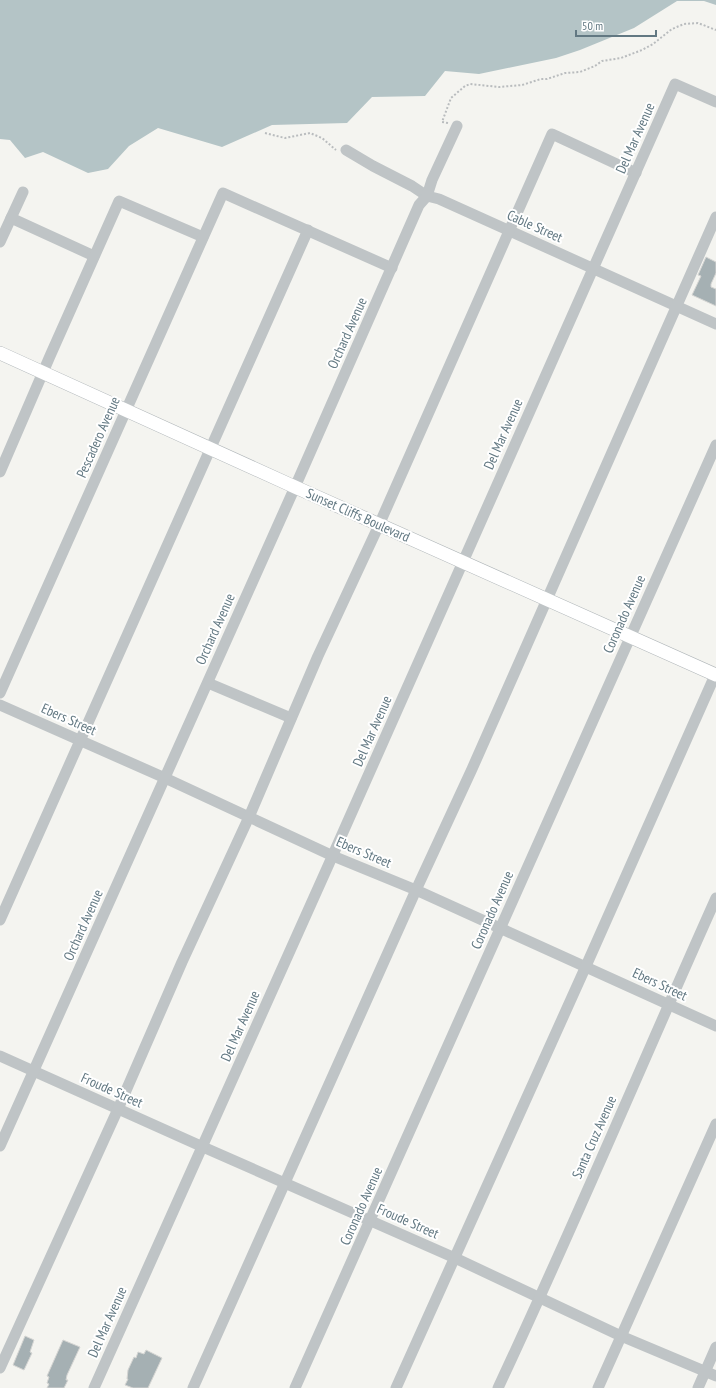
<svg xmlns="http://www.w3.org/2000/svg" width="716" height="1388" viewBox="0 0 716 1388" font-family="'PT Sans Narrow',sans-serif">
<style>
.water{fill:#b4c4c6}
.building{fill:#a5b0b3;stroke:#d5d5d3}
.lines{fill:none;stroke-linecap:round;stroke-linejoin:round}
.major-casing{stroke:#b0b6b9;stroke-width:14}
.path{stroke:#b9bcbe;stroke-width:2;stroke-dasharray:2 2;stroke-linecap:butt}
.minor{stroke:#bfc4c6;stroke-width:11}
.major{stroke:#fff;stroke-width:13}
.labels{text-anchor:middle;stroke-width:4;stroke-linejoin:round;paint-order:stroke}
.street-label{font-size:14px;fill:#627882;stroke:#fff}
</style>
<rect width="100%" height="100%" fill="#f4f4f0"/>
<!-- water -->
<polygon class="water" points="0,0 716,0 716,5 704,1 677,1 634,28 580,50 556,58 479,74 445,71 425,96 372,97 347,123 272,125 222,147 158,128 129,146 108,169 88,173 43,152 25,158 10,140 0,139"/>
<!-- building -->
<g class="building">
<polygon points="706,257 716,262 716,273 711,284 711,287 716,289 716,306 692,295 701,276 698,275"/>
<polygon points="25,1336 34,1340 30,1352 32,1353 24,1370 13,1365"/>
<polygon points="63,1340 80,1347 67,1375 66,1380 68,1380 64,1388 47,1388 49,1384 47,1383 49,1377 47,1376"/>
<polygon points="146,1350 162,1358 148,1388 133,1388 125,1385 128,1379 127,1379 128,1370 134,1357 136,1358 138,1352 144,1354"/>
</g>
<g class="lines">
<defs>
<polyline id="major" points="0,353 295,487 716,675"/>
</defs>
<!-- major casing -->
<use href="#major" class="major-casing"/>
<!-- path -->
<g class="path">
<polyline points="448,123 442,122 451,98 465,86 470,84 499,87 522,85 541,79 547,79 565,73 580,72 595,66 602,61 621,58 642,50 653,44 672,29 684,24 698,23 716,30"/>
<polyline points="265,133 285,138 310,133 322,138 336,150"/>
</g>
<!-- minor -->
<g class="minor">
<polyline points="346,150 373,166 412,186 427,196 439,199 716,324"/>
<polyline points="11,218 94,256"/>
<polyline points="0,242 23,192"/>
<polyline points="0,472 50,356 119,201 203,237"/>
<polyline points="208,683 291,718"/>
<polyline points="0,693 223,193 392,268"/>
<polyline points="0,705 165,778 333,856 416,890 716,1026"/>
<polyline points="0,920 308,230"/>
<polyline points="0,1056 203,1147 455,1258 621,1336 716,1376"/>
<polyline points="0,1146 295,487 419,205 427,196 432,180 457,126"/>
<polyline points="0,1368 118,1109 182,962 249,817 318,656 379,525 552,134 636,173"/>
<polyline points="94,1388 328,866 675,84 716,102"/>
<polyline points="193,1388 416,890 472,769 716,217"/>
<polyline points="295,1388 716,445"/>
<polyline points="396,1388 586,966 716,673"/>
<path d="M 498,1388 C 574,1226 643,1061 716,898"/>
<polyline points="598,1388 716,1124"/>
<polyline points="698,1388 716,1347"/>
</g>
<!-- major -->
<use href="#major" class="major"/>
</g>
<g class="labels">
<!-- street labels -->
<g class="street-label">
<text transform="translate(635 138) rotate(-66)" y="5">Del Mar Avenue</text>
<text transform="translate(535 226) rotate(24)" y="5">Cable Street</text>
<text transform="translate(347 333) rotate(-66)" y="5">Orchard Avenue</text>
<text transform="translate(503 434) rotate(-66)" y="5">Del Mar Avenue</text>
<text transform="translate(98 437) rotate(-66)" y="5">Pescadero Avenue</text>
<text transform="translate(358 515) rotate(24)" y="5">Sunset Cliffs Boulevard</text>
<text transform="translate(624 614) rotate(-66)" y="5">Coronado Avenue</text>
<text transform="translate(215 629) rotate(-66)" y="5">Orchard Avenue</text>
<text transform="translate(69 719) rotate(24)" y="5">Ebers Street</text>
<text transform="translate(372 731) rotate(-66)" y="5">Del Mar Avenue</text>
<text transform="translate(364 852) rotate(23)" y="5">Ebers Street</text>
<text transform="translate(492 910) rotate(-66)" y="5">Coronado Avenue</text>
<text transform="translate(83 925) rotate(-66)" y="5">Orchard Avenue</text>
<text transform="translate(660 984) rotate(25)" y="5">Ebers Street</text>
<text transform="translate(240 1026) rotate(-66)" y="5">Del Mar Avenue</text>
<text transform="translate(112 1090) rotate(24)" y="5">Froude Street</text>
<text transform="translate(594 1137) rotate(-66)" y="5">Santa Cruz Avenue</text>
<text transform="translate(361 1206) rotate(-66)" y="5">Coronado Avenue</text>
<text transform="translate(408 1221) rotate(24)" y="5">Froude Street</text>
<text transform="translate(107 1322) rotate(-66)" y="5">Del Mar Avenue</text>
</g>
</g>
<!-- scale -->
<path d="M576 30v6h80v-6" fill="none" stroke="#627882" stroke-width="2"/>
<text x="582" y="30" font-size="12" fill="#627882" stroke="#ffffff" stroke-width="3" paint-order="stroke">50 m</text>
</svg>
